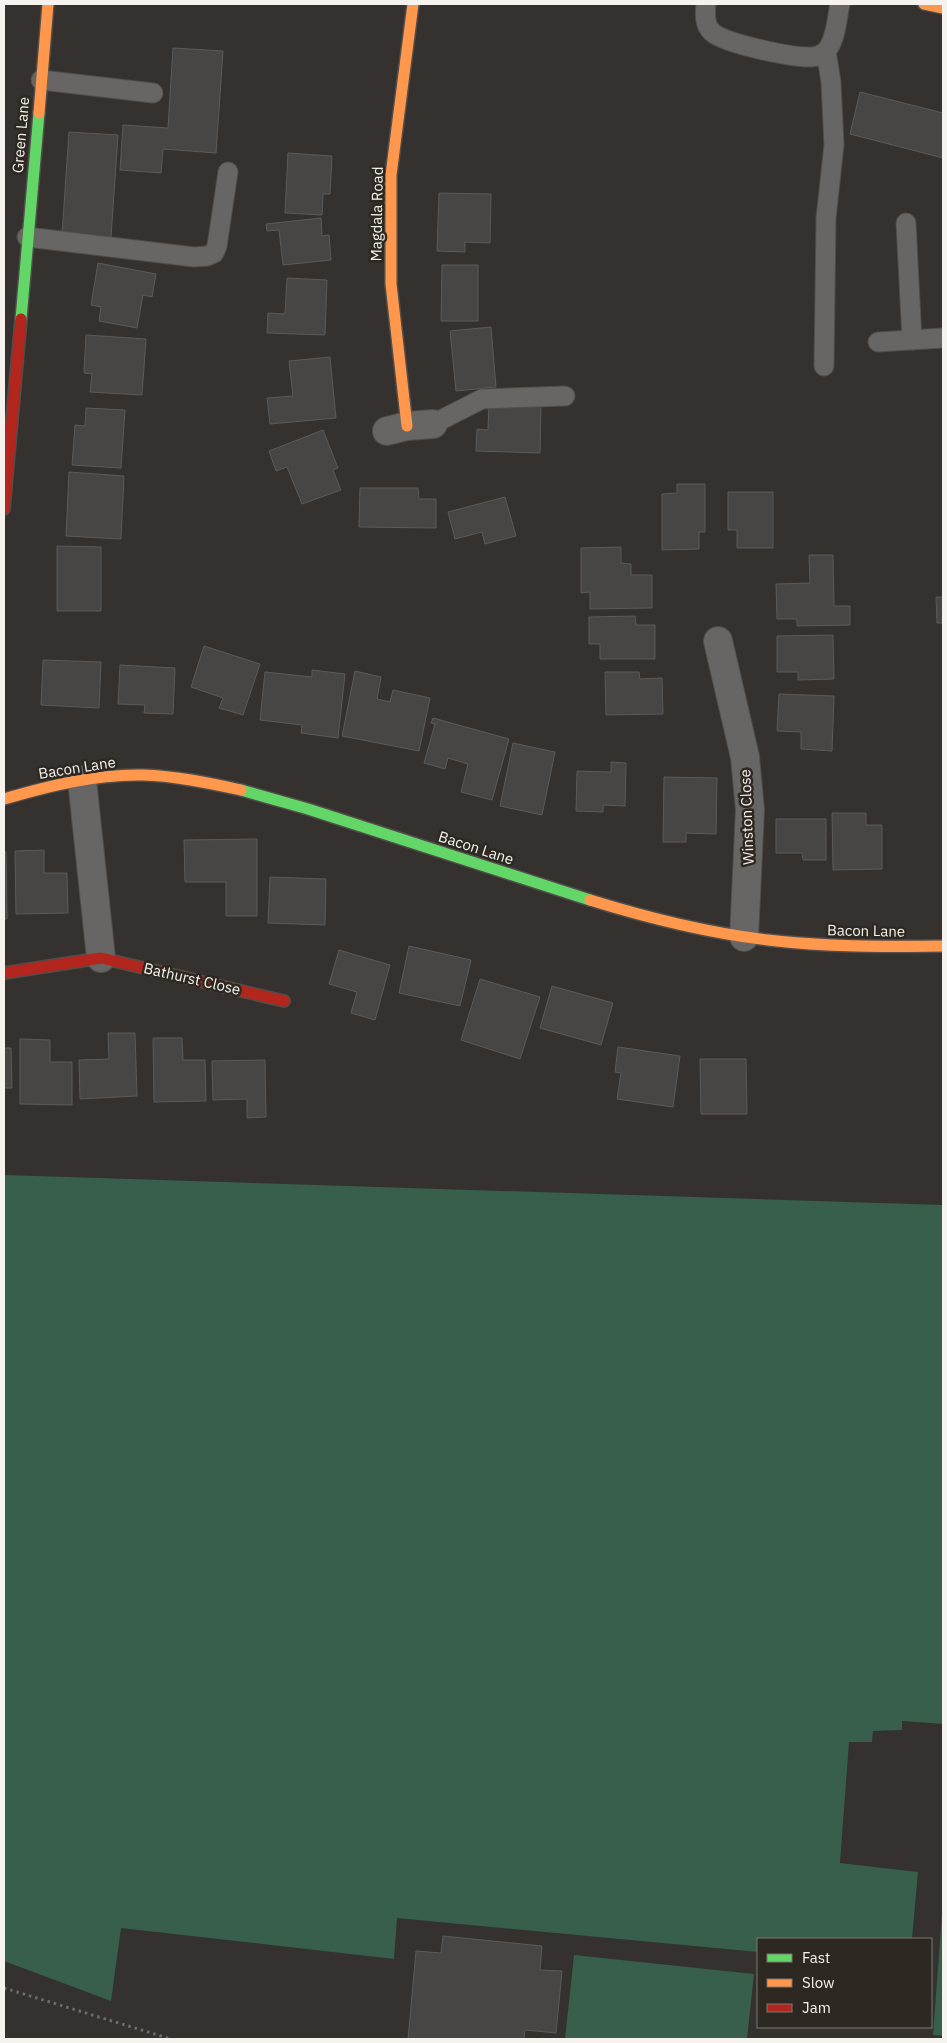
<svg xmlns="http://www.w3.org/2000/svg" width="947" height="2043" viewBox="0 0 947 2043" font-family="'IBM Plex Sans',sans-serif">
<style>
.green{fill:#385e4c}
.building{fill:#474645;stroke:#5c5b5b}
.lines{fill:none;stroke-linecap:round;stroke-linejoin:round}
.lane-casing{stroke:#504d4a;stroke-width:21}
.street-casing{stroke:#504d4a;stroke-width:30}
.fast-casing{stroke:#504d4a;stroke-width:14}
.slow-casing{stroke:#504d4a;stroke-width:14}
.jam-casing{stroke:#504d4a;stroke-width:14}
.path{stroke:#6e6c6a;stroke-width:3;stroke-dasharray:2.5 4;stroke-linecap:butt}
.lane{stroke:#686664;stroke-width:19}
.street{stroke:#686664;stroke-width:28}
.fast{stroke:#63d668;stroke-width:11}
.slow{stroke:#ff974d;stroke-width:11}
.jam{stroke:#b3261e;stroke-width:11}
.labels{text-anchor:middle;stroke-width:5;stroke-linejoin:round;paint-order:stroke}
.street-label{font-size:15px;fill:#f6f3ee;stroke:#2d2821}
</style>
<rect width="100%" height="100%" fill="#34312e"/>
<!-- green -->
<g class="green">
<polygon points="4,1175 943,1205 943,1724 902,1721 902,1730 873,1731 872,1742 849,1742 840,1863 918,1872 912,1939 758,1939 758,1952 397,1918 394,1959 121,1928 111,2001 4,1961"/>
<polygon points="943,1900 943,2036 933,2035"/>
<polygon points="574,1955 754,1974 747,2039 565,2039"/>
</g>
<!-- building -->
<g class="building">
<polygon points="173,48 223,51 216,153 163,149 161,173 120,170 123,125 168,128"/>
<polygon points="860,92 943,113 943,158 850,134"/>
<polygon points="69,132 118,135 111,237 62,234"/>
<polygon points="288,153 332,156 330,194 323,194 322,215 285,213"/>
<polygon points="439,193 491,194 490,243 465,242 465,252 437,251"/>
<polygon points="321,218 322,236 329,235 331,260 283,265 279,230 267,231 266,224"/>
<polygon points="98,263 156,274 152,297 143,295 137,328 99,321 101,307 91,305"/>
<polygon points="442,265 478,265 478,321 441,321"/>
<polygon points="287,278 327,280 325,335 267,333 268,313 285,314"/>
<polygon points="491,327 496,387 456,391 450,331"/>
<polygon points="86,335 146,339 142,395 90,392 92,374 84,373"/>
<polygon points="330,357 336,418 270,424 267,398 293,396 289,361"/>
<polygon points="489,403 541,405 540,453 476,451 477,429 488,430"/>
<polygon points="86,408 125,410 121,468 72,465 75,425 85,426"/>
<polygon points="323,430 338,468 333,470 341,490 302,504 287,467 276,471 269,451"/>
<polygon points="69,472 124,476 121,539 66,536"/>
<polygon points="677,484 705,484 705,532 699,532 699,549 662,550 662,494 677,493"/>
<polygon points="360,488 418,488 419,499 436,499 436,528 359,527"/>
<polygon points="728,492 773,492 773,548 737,548 737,530 728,530"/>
<polygon points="505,497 516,536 485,544 482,532 455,539 448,512"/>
<polygon points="57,546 101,547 101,611 57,611"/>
<polygon points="621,547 621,563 631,564 631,575 652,575 652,608 590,609 590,592 581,593 581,548"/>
<polygon points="809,555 833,555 834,606 850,606 850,625 797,626 797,619 777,619 776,584 810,583"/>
<polygon points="936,597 943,597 943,623 937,623"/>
<polygon points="635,616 636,625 655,625 655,659 600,659 600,644 589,644 589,617"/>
<polygon points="833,635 834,679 798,680 798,672 777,672 777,636"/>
<polygon points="204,646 260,664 243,715 219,708 223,698 191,687"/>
<polygon points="43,660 101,662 99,708 41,705"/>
<polygon points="120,665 175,668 173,714 144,713 145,705 118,704"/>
<polygon points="312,670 345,674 338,738 301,733 302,725 260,720 265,672 312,677"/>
<polygon points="355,671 381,677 377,699 390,702 393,690 430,698 419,751 342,736"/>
<polygon points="605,672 639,672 640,679 662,678 663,714 606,715"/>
<polygon points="779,694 834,696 832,751 801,749 801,732 777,731"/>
<polygon points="433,718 509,739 492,800 461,792 468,764 448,758 445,769 424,763 435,724 431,723"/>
<polygon points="513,743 555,752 542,815 500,806"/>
<polygon points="611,762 626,763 625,806 603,805 603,812 576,811 577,771 611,772"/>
<polygon points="664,777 717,778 716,834 686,833 686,842 663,842"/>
<polygon points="832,813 866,813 866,825 882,825 882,869 833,870"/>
<polygon points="776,819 826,819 826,860 803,860 802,853 776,853"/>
<polygon points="257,839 257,916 226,916 226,882 185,882 184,840"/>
<polygon points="44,850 44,873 67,873 68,913 16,914 15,851"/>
<polygon points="4,852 6,852 7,919 4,919"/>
<polygon points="270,877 326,879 325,925 268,923"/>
<polygon points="409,946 471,960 460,1006 399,993"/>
<polygon points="339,950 390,965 375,1020 351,1013 357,992 329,984"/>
<polygon points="480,979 540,997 520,1059 461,1040"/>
<polygon points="552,986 613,1003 601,1045 540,1028"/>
<polygon points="108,1033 135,1033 137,1096 80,1099 79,1060 109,1059"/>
<polygon points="153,1038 182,1038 183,1060 205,1060 206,1101 154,1102"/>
<polygon points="20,1039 50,1040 50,1062 72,1062 72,1105 20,1104"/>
<polygon points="618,1047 680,1056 673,1107 617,1099 621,1073 615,1072"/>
<polygon points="4,1048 11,1048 12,1088 4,1088"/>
<polygon points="700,1059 746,1059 747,1114 701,1114"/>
<polygon points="265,1060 266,1117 247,1118 247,1099 213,1100 212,1061"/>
<polygon points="443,1936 542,1946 540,1970 562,1971 556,2033 525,2030 524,2039 408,2039 416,1951 441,1953"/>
</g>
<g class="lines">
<defs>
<g id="lane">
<path d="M 706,4 C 705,13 704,25 712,32 C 725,44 794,58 812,57 C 816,57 823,54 826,51 C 836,41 837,17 840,4"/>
<polyline points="41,80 153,93"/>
<polyline points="906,223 912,340"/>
<polyline points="27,237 194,257 207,256 214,253 217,246 228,172"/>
<polyline points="878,342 943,338"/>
<polyline points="824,366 826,218 834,145 831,82 826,51"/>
<polyline points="433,424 482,399 565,396"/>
</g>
<g id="street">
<polyline points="387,431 407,426 433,424"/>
<polyline points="718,641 745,757 750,810 744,937"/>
<polyline points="82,780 101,958"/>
</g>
<g id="fast">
<polyline points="21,319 39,113"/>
<polyline points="241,790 308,809 590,900"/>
</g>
<g id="slow">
<polyline points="924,4 943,8"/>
<polyline points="39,113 48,4"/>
<polyline points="407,426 391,284 391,175 413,4"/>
<path d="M 4,799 C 49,786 95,774 143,775 C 176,776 209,783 241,790"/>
<path d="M 590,900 C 648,918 708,933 768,940 C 826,947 885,947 943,946"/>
</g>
<g id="jam">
<polyline points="4,509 21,319"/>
<polyline points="4,973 101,958 284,1001"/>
</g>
</defs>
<!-- lane casing -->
<use href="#lane" class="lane-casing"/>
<!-- street casing -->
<use href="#street" class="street-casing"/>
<!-- fast casing -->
<use href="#fast" class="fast-casing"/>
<!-- slow casing -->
<use href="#slow" class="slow-casing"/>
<!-- jam casing -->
<use href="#jam" class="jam-casing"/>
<!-- path -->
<polyline class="path" points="4,1988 171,2039"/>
<!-- lane -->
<use href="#lane" class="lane"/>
<!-- street -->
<use href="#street" class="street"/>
<!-- fast -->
<use href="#fast" class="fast"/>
<!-- slow -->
<use href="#slow" class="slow"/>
<!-- jam -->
<use href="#jam" class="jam"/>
</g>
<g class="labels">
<!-- street labels -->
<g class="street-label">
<text transform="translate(21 135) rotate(-85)" y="5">Green Lane</text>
<text transform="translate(377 214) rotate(-89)" y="5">Magdala Road</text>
<text transform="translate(77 768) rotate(-9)" y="5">Bacon Lane</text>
<text transform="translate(747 817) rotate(-92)" y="5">Winston Close</text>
<text transform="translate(476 848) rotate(18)" y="5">Bacon Lane</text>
<text transform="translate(866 931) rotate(1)" y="5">Bacon Lane</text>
<text transform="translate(192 979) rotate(13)" y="5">Bathurst Close</text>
</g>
</g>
<!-- border -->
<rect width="947" height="2043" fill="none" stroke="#f6f3ee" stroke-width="10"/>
<!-- legend -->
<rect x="757" y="1938" width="175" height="90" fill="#2d2821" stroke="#7d7973"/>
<rect x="767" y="1954" width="25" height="8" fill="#63d668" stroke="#7d7973"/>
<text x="802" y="1963" font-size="15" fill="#f6f3ee">Fast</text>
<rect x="767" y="1979" width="25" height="8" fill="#ff974d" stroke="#7d7973"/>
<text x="802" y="1988" font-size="15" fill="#f6f3ee">Slow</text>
<rect x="767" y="2004" width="25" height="8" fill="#b3261e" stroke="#7d7973"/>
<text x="802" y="2013" font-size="15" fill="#f6f3ee">Jam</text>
</svg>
